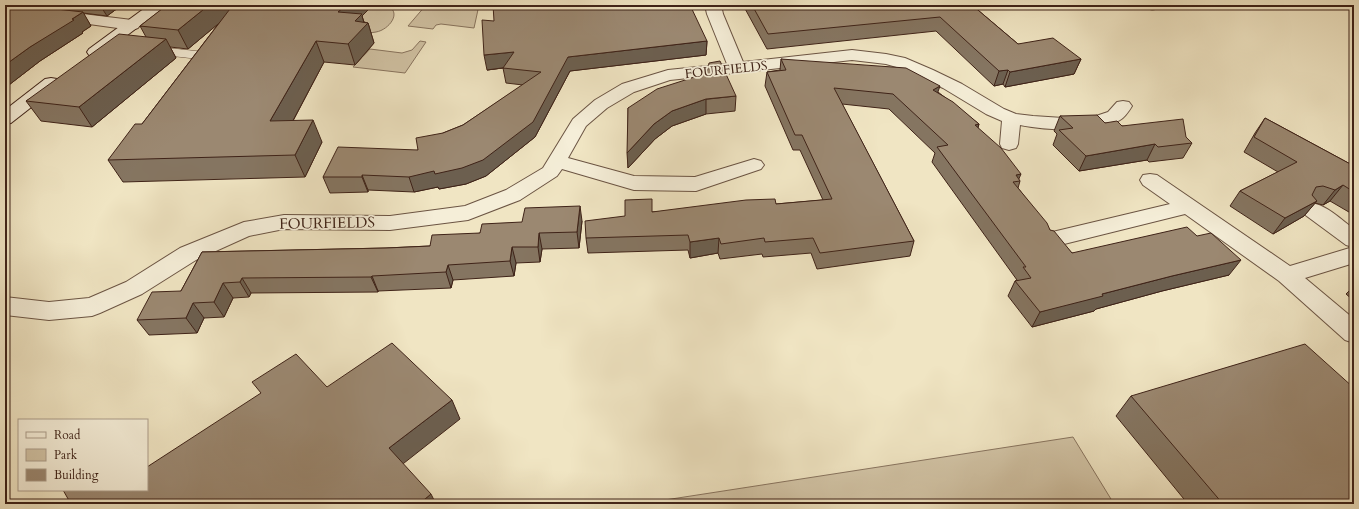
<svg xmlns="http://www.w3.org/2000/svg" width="1359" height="509" viewBox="0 0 1359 509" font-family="Cardo,serif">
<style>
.green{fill:#d2c4a6;stroke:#88745f}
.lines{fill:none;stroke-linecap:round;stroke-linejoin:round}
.lane-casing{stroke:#6b5443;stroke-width:1}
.street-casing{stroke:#6b5443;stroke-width:2}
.secondary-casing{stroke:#3f2318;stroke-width:2}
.lane{fill:#f5eed8;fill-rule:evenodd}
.street{fill:#f5eed8;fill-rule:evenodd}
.secondary{fill:#f5eed8;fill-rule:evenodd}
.wall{fill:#857561;stroke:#3f2318}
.shaded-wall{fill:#6c5f4f;stroke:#3f2318}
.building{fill:#9b8871;stroke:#3f2318}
.labels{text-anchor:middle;stroke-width:3.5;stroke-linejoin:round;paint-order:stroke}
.far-street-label{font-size:13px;fill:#3f2318;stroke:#f5eed8}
.street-label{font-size:15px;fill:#3f2318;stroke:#f5eed8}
</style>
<rect width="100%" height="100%" fill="#f0e5c3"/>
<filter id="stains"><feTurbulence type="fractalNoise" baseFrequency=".005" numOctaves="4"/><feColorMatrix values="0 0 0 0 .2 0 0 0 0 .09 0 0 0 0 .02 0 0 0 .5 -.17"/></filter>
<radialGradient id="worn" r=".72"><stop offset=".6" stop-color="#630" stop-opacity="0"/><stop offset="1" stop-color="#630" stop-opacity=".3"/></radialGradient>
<!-- green -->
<g class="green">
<path d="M 373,5 C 376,5 382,4 385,5 C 404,11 389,30 376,32 C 368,34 357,30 348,30 Z"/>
<polygon points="426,5 479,5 474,28 441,24 436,25 433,29 408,26"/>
<polygon points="420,41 426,42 405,73 353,67 370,49 402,53 412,50"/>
<polygon points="1073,437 1114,504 639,504"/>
</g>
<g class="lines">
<defs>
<g id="lane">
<polygon points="60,5 74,5 56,19 48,19 46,16"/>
<path d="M 1145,5 L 1157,5 L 1159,7 L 1157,9 C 1151,11 1149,10 1145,5 Z"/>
<path d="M 149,46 L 205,52 L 209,53 L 211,61 C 207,67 204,70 196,68 L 195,65 L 199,59 L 145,53 L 143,50 L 145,47 Z"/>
</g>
<g id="street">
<path d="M 705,5 L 721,5 L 723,14 L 743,62 L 852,50 L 886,54 L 905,58 L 933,70 L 962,84 L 1004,109 L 1016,114 L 1033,116 L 1063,118 L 1093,117 L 1108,112 L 1117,102 L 1123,101 L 1129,102 L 1132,106 C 1129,111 1125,117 1120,120 C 1098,134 1045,130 1020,125 L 1018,144 L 1016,148 L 1009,150 L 1002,148 L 1000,144 L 1002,121 L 986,114 L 943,88 L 900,68 L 886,64 L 852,60 L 670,80 L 634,92 L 607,108 L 586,126 L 568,158 L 634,176 L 695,177 L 754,159 L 761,161 L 764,165 L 761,169 L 696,191 L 634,190 L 562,169 L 557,176 L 520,200 L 468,220 L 390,230 L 284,229 L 249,236 L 196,260 L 142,294 L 100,313 L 92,316 L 49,320 L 5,315 L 5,297 L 49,302 L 89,298 L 126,282 L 180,248 L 244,222 L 284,215 L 390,216 L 465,206 L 506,190 L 543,168 L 573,119 L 595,100 L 622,84 L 668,70 L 727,64 L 707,14 Z"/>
<polygon points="58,11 132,20 138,22 140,25 138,28 132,30 53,19 50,16 53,13"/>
<path d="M 1150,174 L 1157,175 L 1290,266 L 1353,247 L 1346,245 L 1304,214 L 1301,209 L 1304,204 C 1321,199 1340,219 1354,229 L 1354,263 L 1305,278 L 1354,319 L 1354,343 L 1345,340 L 1279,281 L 1185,214 L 1052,247 L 1044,244 L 1041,239 L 1044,234 L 1170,204 L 1143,185 L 1140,180 L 1143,175 Z"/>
</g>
<g id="secondary">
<polygon points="149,5 167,5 101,55 95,57 89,55 87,52 89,49"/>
<polygon points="51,78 57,79 60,83 57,87 11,123 5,124 5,110 45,79"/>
</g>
</defs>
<!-- lane casing -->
<use href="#lane" class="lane-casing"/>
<!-- street casing -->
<use href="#street" class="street-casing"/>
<!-- secondary casing -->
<use href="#secondary" class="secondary-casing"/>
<!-- lane -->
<use href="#lane" class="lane"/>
<!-- street -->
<use href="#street" class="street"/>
<!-- secondary -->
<use href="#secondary" class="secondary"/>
</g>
<!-- wall -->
<g class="wall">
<polygon points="5,5 58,5 52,8 68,10 64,5 122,5 107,16 83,13 91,26 82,32 83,33 40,61 5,88"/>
<polygon points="743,5 972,5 1018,44 1081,59 1074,74 1005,87 1003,84 994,86 936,31 767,49"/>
<polygon points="362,16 364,22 368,23 374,43 355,65 324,62 293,121 322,142 305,177 123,182 108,160 142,124 219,23 188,49 170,47 176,58 92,127 41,121 26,101 146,37 140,26"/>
<polygon points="707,41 706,55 570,71 535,137 486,176 466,184 439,189 438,187 414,192 368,190 368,192 330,193 323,177 418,150 443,133 463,125 523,85 506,83 503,68 487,70"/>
<polygon points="781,59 938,92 979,124 978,128 1020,181 1018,188 1050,230 1072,253 1229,275 1162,291 1096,309 1094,311 1032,327 1008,296 1015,281 1017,280 932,162 935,153 889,109 842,104 914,241 910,256 817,269 811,253 763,257 762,254 720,259 718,253 690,258 688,250 588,253 586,238 652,212 776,204 823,200 800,150 793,150 765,86 767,72 780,70"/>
<polygon points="736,96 735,111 706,114 672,126 655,139 628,168 628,108"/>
<polygon points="1060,116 1105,123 1186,137 1192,143 1183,158 1149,162 1147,160 1079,171 1053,145 1057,134 1054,131"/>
<polygon points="1265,118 1354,166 1354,215 1330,201 1323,205 1315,203 1304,216 1273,234 1230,206 1240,191 1278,172 1244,152 1255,133"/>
<polygon points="582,221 579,248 542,249 540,262 516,263 514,276 453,280 451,288 378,291 378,292 251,293 249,297 233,298 224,317 204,318 197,333 149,335 137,320 181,291 202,252 386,248 430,246 480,233"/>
<polygon points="1354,286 1354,301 1346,294"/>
<polygon points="1131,396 1354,504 1188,504 1116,416"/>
</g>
<!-- shaded-wall -->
<g class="shaded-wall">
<polygon points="35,5 58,5 46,12"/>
<polygon points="100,5 122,5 107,16"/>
<polygon points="209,5 241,5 188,49 178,30"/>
<polygon points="346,5 373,5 362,16 365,26 368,23 374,43 355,65 338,12"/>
<polygon points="83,12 91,26 82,32 83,33 40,61 5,88 5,65 30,47"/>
<polygon points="166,39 176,58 92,127 79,107"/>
<polygon points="316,41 324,62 281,143 270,121"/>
<polygon points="707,41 706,55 570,71 535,137 486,176 466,184 439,189 438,187 414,192 409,177 568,57"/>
<polygon points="514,52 516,66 487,70 484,55"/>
<polygon points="1081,59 1074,74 1005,87 1010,72"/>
<polygon points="1008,70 1003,84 994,86 999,71"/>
<polygon points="940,86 935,100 933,90"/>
<polygon points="706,99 706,114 672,126 655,139 628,168 627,153 654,124 672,111"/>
<polygon points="313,120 322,142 305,177 295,155"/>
<polygon points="979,124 974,139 975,125"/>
<polygon points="1155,144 1147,160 1079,171 1086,156"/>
<polygon points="1021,174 1018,181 1016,175"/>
<polygon points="362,175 368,190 368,192 362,177"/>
<polygon points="1343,185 1330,201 1323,205 1335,190"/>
<polygon points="1317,201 1304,216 1273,234 1285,218"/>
<polygon points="580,206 582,221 579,248 577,232"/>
<polygon points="539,233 542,249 540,262 538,247"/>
<polygon points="719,238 718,253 690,258 690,242"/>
<polygon points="512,247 516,263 514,276 510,261"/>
<polygon points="1241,260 1229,275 1162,291 1096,309 1094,311 1032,327 1040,312 1102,294 1172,276"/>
<polygon points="448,265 453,280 451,288 446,272"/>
<polygon points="372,276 378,291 378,292 371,277"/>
<polygon points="242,278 251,293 249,297 240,282"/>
<polygon points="223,283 233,298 224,317 214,302"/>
<polygon points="193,303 204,318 197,333 186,318"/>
<polygon points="452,400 460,419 399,467 389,448"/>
<polygon points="431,494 436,504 419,504"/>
</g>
<!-- building -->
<g class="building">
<polygon points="5,5 36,5 38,7 83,12 72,19 74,20 30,47 5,65"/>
<polygon points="167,5 209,5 178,30 140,26"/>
<polygon points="233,5 346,5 338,12 362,14 355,21 368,23 348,44 316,41 270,121 313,120 295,155 108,160 135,124 142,124"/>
<polygon points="493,5 690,5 707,41 568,57 533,122 483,160 462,168 435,174 434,171 409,177 362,175 362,177 323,177 338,147 418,150 416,138 443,133 463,125 541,72 503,68 514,52 484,55 482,20 494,21"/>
<polygon points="752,5 972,5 1018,44 1053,38 1081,59 1010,72 1008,70 999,71 940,17 768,34"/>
<polygon points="119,34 166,39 79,107 26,101"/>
<polygon points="781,59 906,68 940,86 933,90 953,102 979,124 975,125 1001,148 1021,174 1016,175 1020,181 1013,182 1047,223 1050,230 1054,231 1072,253 1187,227 1197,236 1211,233 1241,260 1172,276 1102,294 1103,296 1040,312 1015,281 1031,278 1023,267 1026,267 937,147 948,145 893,94 834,88 914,241 820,253 813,238 765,242 764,238 721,244 719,238 690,242 688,235 586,238 585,221 625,216 625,200 652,199 652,212 746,200 775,199 776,204 832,199 802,135 795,135 767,72 786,70"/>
<polygon points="720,61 736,96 706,99 672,111 654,124 627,153 628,108 657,89 707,73 709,63"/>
<polygon points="1097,115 1105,123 1117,121 1122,126 1183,119 1186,137 1192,143 1158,147 1155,144 1086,156 1059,130 1073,128 1060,116"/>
<polygon points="1265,118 1354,166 1354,192 1343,185 1335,190 1323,186 1316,187 1312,195 1317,201 1285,218 1240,191 1297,162 1254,137"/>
<polygon points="580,206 577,232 539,233 538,247 512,247 510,261 448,265 446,272 372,276 371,277 242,278 240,282 223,283 214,302 193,303 186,318 137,320 152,292 181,291 202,252 386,248 430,246 432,235 480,233 482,224 522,222 525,208"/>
<polygon points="392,343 452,400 389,448 431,494 419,504 71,504 63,490 147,490 147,467 261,393 252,382 296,354 327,387"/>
<polygon points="1305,344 1354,388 1354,504 1223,504 1131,396"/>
</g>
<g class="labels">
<!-- far-street labels -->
<g class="far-street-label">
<text transform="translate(726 69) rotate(-6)" y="5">FOURFIELDS</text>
</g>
<!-- street labels -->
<g class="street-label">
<text transform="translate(327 223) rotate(-1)" y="5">FOURFIELDS</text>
</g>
</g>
<!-- margin -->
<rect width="1359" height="509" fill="none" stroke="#f0e5c3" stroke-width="20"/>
<rect x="6" y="6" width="1347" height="497" fill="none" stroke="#3f2318" stroke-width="2"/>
<rect x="10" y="10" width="1339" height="489" fill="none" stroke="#3f2318"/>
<!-- legend -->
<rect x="18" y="419" width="130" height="72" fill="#f5eed8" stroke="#ac9d8b"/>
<rect x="26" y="432" width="20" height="6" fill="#f5eed8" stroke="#ac9d8b"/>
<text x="54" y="439" font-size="12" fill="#3f2318">Road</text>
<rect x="26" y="449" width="20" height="12" fill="#d2c4a6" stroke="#ac9d8b"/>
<text x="54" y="459" font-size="12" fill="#3f2318">Park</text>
<rect x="26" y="469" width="20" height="12" fill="#9b8871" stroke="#ac9d8b"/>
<text x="54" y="479" font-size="12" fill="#3f2318">Building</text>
<rect width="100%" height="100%" filter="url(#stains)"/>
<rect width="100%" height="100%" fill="url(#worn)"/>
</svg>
